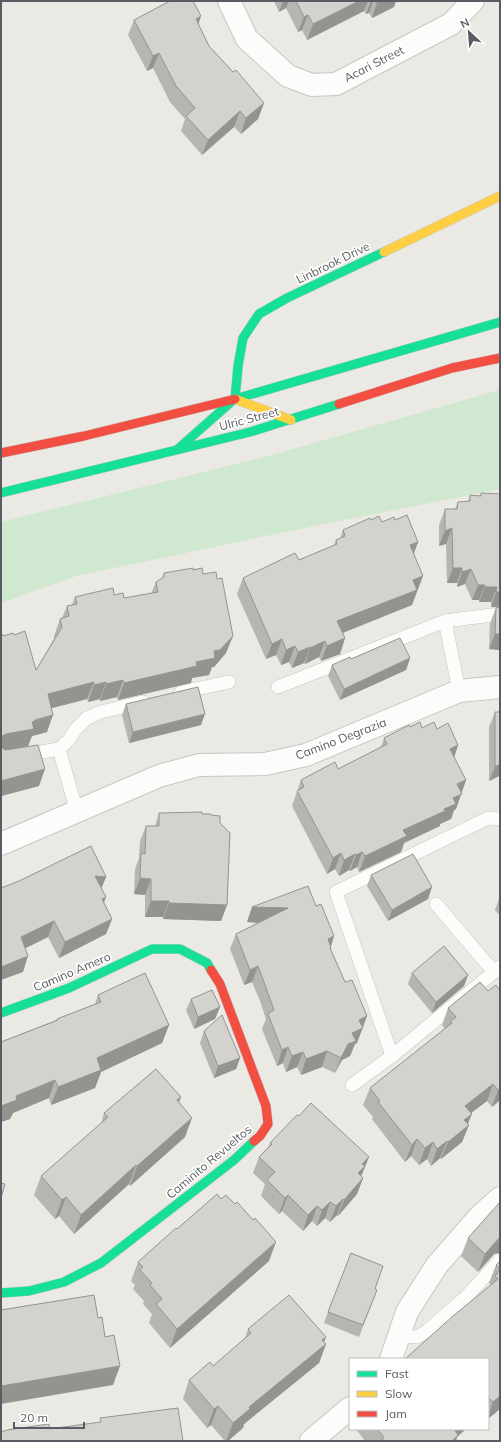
<svg xmlns="http://www.w3.org/2000/svg" width="501" height="1442" viewBox="0 0 501 1442" font-family="Mulish,sans-serif">
<style>
.green{fill:#d0e8cf}
.lines{fill:none;stroke-linecap:round;stroke-linejoin:round}
.lane-casing{stroke:#c6c7c5;stroke-width:14}
.street-casing{stroke:#c6c7c5;stroke-width:24}
.fast-casing{stroke:#c7c8c7;stroke-width:10}
.slow-casing{stroke:#c7c8c7;stroke-width:10}
.jam-casing{stroke:#c7c8c7;stroke-width:10}
.lane{stroke:#fcfcfb;stroke-width:13}
.street{stroke:#fcfcfb;stroke-width:22}
.fast{stroke:#16e098;stroke-width:9}
.slow{stroke:#ffcf43;stroke-width:9}
.jam{stroke:#f24e42;stroke-width:9}
.wall{fill:#b5b5b1}
.shaded-wall{fill:#949390}
.building{fill:#d3d2ce;stroke:#949390}
.labels{text-anchor:middle;stroke-width:3.5;stroke-linejoin:round;paint-order:stroke}
.street-label{font-size:12px;fill:#595c62;stroke:#fff}
</style>
<rect width="100%" height="100%" fill="#eae9e3"/>
<!-- green -->
<polygon class="green" points="500,390 500,489 314,526 76,576 1,603 1,522 272,455"/>
<g class="lines">
<defs>
<g id="lane">
<polyline points="278,687 445,621"/>
<polyline points="459,691 445,621 500,614"/>
<polyline points="181,692 229,682"/>
<polyline points="59,749 69,740 75,730 87,718 101,712 143,702"/>
<polyline points="1,759 59,749 77,812"/>
<polyline points="436,904 494,972"/>
<polyline points="392,1056 336,892 488,818 500,819"/>
<polyline points="352,1085 392,1056 500,967"/>
<polyline points="399,1336 417,1337 427,1331 466,1297 500,1260"/>
</g>
<g id="street">
<polyline points="229,1 247,39 288,76 312,85 336,84 451,24 473,1"/>
<polyline points="1,844 159,776 199,765 265,764 306,755 459,691 500,687"/>
<polyline points="391,1359 407,1312 437,1265 480,1216 500,1198"/>
<polyline points="311,1441 350,1408"/>
</g>
<g id="fast">
<polyline points="235,399 238,366 243,338 259,314 287,298 384,252"/>
<polyline points="235,399 500,322"/>
<polyline points="179,448 231,402"/>
<polyline points="1,493 250,432 339,404"/>
<polyline points="1,1013 69,988 152,949 180,949 207,963 211,970"/>
<polyline points="1,1293 29,1291 64,1282 101,1263 234,1160 254,1141"/>
</g>
<g id="slow">
<polyline points="384,252 500,196"/>
<polyline points="235,399 291,420"/>
</g>
<g id="jam">
<polyline points="339,404 452,368 500,358"/>
<polyline points="1,453 84,436 235,399"/>
<polyline points="211,970 220,984 266,1106 268,1124 260,1136 254,1141"/>
</g>
</defs>
<!-- lane casing -->
<use href="#lane" class="lane-casing"/>
<!-- street casing -->
<use href="#street" class="street-casing"/>
<!-- fast casing -->
<use href="#fast" class="fast-casing"/>
<!-- slow casing -->
<use href="#slow" class="slow-casing"/>
<!-- jam casing -->
<use href="#jam" class="jam-casing"/>
<!-- lane -->
<use href="#lane" class="lane"/>
<!-- street -->
<use href="#street" class="street"/>
<!-- fast -->
<use href="#fast" class="fast"/>
<!-- slow -->
<use href="#slow" class="slow"/>
<!-- jam -->
<use href="#jam" class="jam"/>
</g>
<!-- wall -->
<g class="wall">
<polygon points="274,1 396,1 394,7 372,18 369,13 366,14 364,11 307,40 302,30 298,32 286,8 279,12"/>
<polygon points="134,20 198,24 209,46 233,72 264,103 258,119 241,134 234,127 202,155 181,131 185,119 170,102 153,68 147,71 128,35"/>
<polygon points="481,493 500,607 491,607 491,602 479,602 479,600 472,600 465,584 457,587 457,583 447,583 446,544 439,546 439,525 445,509 455,509 458,502 468,502 470,495 480,496"/>
<polygon points="371,520 382,522 395,520 418,542 414,554 417,592 416,592 412,605 343,633 345,638 340,654 321,661 319,657 305,664 304,663 292,668 289,662 281,665 276,655 266,659 237,594 243,578 299,560 334,545 336,540 340,539 343,530"/>
<polygon points="193,570 203,574 226,653 214,667 212,667 209,675 192,678 191,683 118,700 117,697 100,701 100,699 88,702 87,699 52,708 47,732 32,736 28,746 39,786 1,796 1,635 36,670 54,639 54,636 60,619 62,618 67,606 72,605 75,597 114,595 124,598 151,594 156,582 162,579 164,573"/>
<polygon points="500,607 500,650 489,649 490,623 496,608"/>
<polygon points="410,658 406,670 340,700 328,676 332,665 351,659"/>
<polygon points="126,704 201,725 129,743 122,715"/>
<polygon points="500,707 500,796 499,776 489,781 489,727 495,712 498,712"/>
<polygon points="410,727 437,729 458,745 454,757 466,780 456,809 454,810 451,819 440,824 440,826 404,843 401,852 359,872 357,867 350,871 349,870 339,876 335,869 327,874 292,806 301,780 338,769 381,747 384,738"/>
<polygon points="159,813 202,814 211,815 220,823 227,905 221,921 163,919 163,917 145,917 145,895 134,894 135,869 139,858 140,841 146,826 155,826"/>
<polygon points="371,875 428,899 388,921 367,886"/>
<polygon points="106,877 101,888 104,903 112,919 106,934 59,958 48,937 25,948 23,972 1,888"/>
<polygon points="500,896 500,916 495,910"/>
<polygon points="316,906 334,936 331,947 330,949 345,982 367,1016 357,1043 355,1044 350,1056 342,1060 335,1073 322,1067 301,1075 297,1067 286,1072 283,1063 277,1066 262,1029 266,1019 260,1001 252,982 244,985 230,949 236,934 258,923 247,922 252,907"/>
<polygon points="412,973 468,975 464,986 432,1013 408,984"/>
<polygon points="488,991 500,991 500,1102 499,1101 492,1107 487,1101 471,1113 468,1124 469,1125 462,1142 441,1159 440,1158 431,1166 427,1159 419,1165 411,1156 405,1162 372,1119 373,1117 363,1105 370,1088 445,1029 442,1025 448,1008"/>
<polygon points="98,995 169,1025 162,1043 101,1072 95,1088 51,1105 49,1098 13,1113 10,1119 1,1122 1,1042 56,1020 57,1019 95,1004"/>
<polygon points="191,999 220,1007 215,1019 194,1029 186,1010"/>
<polygon points="204,1031 240,1058 236,1069 214,1078 200,1043"/>
<polygon points="179,1102 185,1137 130,1186 129,1184 74,1234 59,1216 55,1219 34,1195 41,1176 101,1124 104,1113"/>
<polygon points="270,1143 363,1172 361,1176 363,1178 357,1194 338,1216 337,1215 330,1222 325,1218 317,1226 312,1221 303,1231 282,1211 279,1214 261,1196 265,1184 253,1173 259,1157 268,1147"/>
<polygon points="177,1229 269,1261 170,1348 149,1323 152,1314 143,1304 144,1301 133,1289 135,1285 131,1281 138,1262"/>
<polygon points="468,1238 494,1254 478,1272 461,1256"/>
<polygon points="500,1261 500,1409 488,1419 488,1359 491,1285 489,1283 496,1265"/>
<polygon points="375,1289 377,1290 359,1337 324,1323 328,1312"/>
<polygon points="248,1329 326,1337 324,1342 326,1344 319,1363 244,1424 243,1428 228,1441 225,1441 211,1425 207,1428 183,1399 189,1380 213,1366 245,1338"/>
<polygon points="356,1429 466,1429 457,1437 456,1441 365,1441"/>
</g>
<!-- shaded-wall -->
<g class="shaded-wall">
<polygon points="283,1 289,1 286,8 279,12"/>
<polygon points="359,1 368,1 364,11 307,40 313,24"/>
<polygon points="371,1 373,1 369,13 366,14"/>
<polygon points="380,1 396,1 394,7 372,18 377,2"/>
<polygon points="308,15 302,30 298,32 304,17"/>
<polygon points="201,16 196,32 196,19"/>
<polygon points="159,53 153,68 147,71 153,56"/>
<polygon points="264,103 258,119 241,134 246,118"/>
<polygon points="240,111 234,127 202,155 208,140"/>
<polygon points="452,528 446,544 439,546 445,531"/>
<polygon points="418,542 412,557 410,545"/>
<polygon points="453,568 462,568 457,583 447,583"/>
<polygon points="471,569 465,584 457,587 462,572"/>
<polygon points="423,576 412,605 332,637 337,621 413,580"/>
<polygon points="478,585 485,585 479,600 472,600"/>
<polygon points="485,587 497,587 491,602 479,602"/>
<polygon points="496,592 500,592 500,607 491,607"/>
<polygon points="495,634 500,634 500,650 489,649"/>
<polygon points="233,636 226,653 214,667 212,667 209,675 192,678 191,683 118,700 124,683 196,662 214,651"/>
<polygon points="345,638 340,654 321,661 327,646"/>
<polygon points="282,639 276,655 266,659 272,644"/>
<polygon points="325,641 319,657 305,664 310,648"/>
<polygon points="295,646 289,662 281,665 286,650"/>
<polygon points="310,647 304,663 292,668 298,652"/>
<polygon points="410,658 406,670 340,700 344,689"/>
<polygon points="123,680 117,697 100,701 106,684"/>
<polygon points="94,682 87,699 41,711 48,694"/>
<polygon points="106,682 100,699 88,702 94,685"/>
<polygon points="205,714 201,725 129,743 133,732"/>
<polygon points="53,715 47,732 32,736 28,746 1,751 1,737 2,736 32,722 35,720"/>
<polygon points="458,745 453,761 450,749"/>
<polygon points="500,764 500,775 499,776 489,781 495,767"/>
<polygon points="45,769 39,786 1,796 1,781"/>
<polygon points="466,780 456,809 454,810 451,819 440,824 440,826 404,843 401,852 359,872 365,856 403,830 457,784"/>
<polygon points="362,852 357,867 350,871 356,855"/>
<polygon points="341,853 335,869 327,874 333,858"/>
<polygon points="355,854 349,870 339,876 344,860"/>
<polygon points="95,876 106,877 100,892"/>
<polygon points="140,878 151,879 145,895 134,894"/>
<polygon points="432,887 428,899 388,921 392,910"/>
<polygon points="106,897 100,913 102,899"/>
<polygon points="151,901 169,901 163,917 145,917"/>
<polygon points="169,903 227,905 221,921 163,919"/>
<polygon points="252,907 288,908 282,924 247,922"/>
<polygon points="112,919 106,934 59,958 65,942"/>
<polygon points="54,921 48,937 16,953 21,937"/>
<polygon points="334,936 330,948 331,948 325,963 328,939"/>
<polygon points="28,956 23,972 1,980 1,967"/>
<polygon points="258,966 252,982 244,985 250,970"/>
<polygon points="468,975 464,986 432,1013 436,1002"/>
<polygon points="220,1007 215,1019 194,1029 198,1017"/>
<polygon points="367,1016 357,1043 355,1044 350,1056 342,1060 335,1073 341,1058 352,1033 359,1020"/>
<polygon points="169,1025 162,1043 101,1072 95,1088 51,1105 58,1087 97,1058"/>
<polygon points="288,1047 283,1063 277,1066 282,1050"/>
<polygon points="327,1051 322,1067 301,1075 306,1059"/>
<polygon points="303,1052 297,1067 286,1072 292,1056"/>
<polygon points="240,1058 236,1069 214,1078 218,1066"/>
<polygon points="55,1080 49,1098 13,1113 10,1119 1,1122 1,1106 16,1096"/>
<polygon points="493,1084 487,1101 458,1123 465,1106"/>
<polygon points="500,1089 500,1100 499,1101 492,1107 498,1090"/>
<polygon points="181,1097 174,1116 177,1100"/>
<polygon points="472,1114 467,1126 469,1125 462,1142 441,1159 448,1142 464,1120"/>
<polygon points="192,1118 185,1137 130,1186 137,1166"/>
<polygon points="417,1139 411,1156 405,1162 412,1145"/>
<polygon points="447,1141 440,1158 431,1166 437,1149"/>
<polygon points="433,1142 427,1159 419,1165 425,1148"/>
<polygon points="369,1157 363,1172 362,1174 359,1182 358,1173 362,1164"/>
<polygon points="136,1165 129,1184 74,1234 81,1215"/>
<polygon points="363,1178 357,1194 338,1216 344,1200"/>
<polygon points="288,1195 282,1211 279,1214 285,1198"/>
<polygon points="66,1197 59,1216 55,1219 62,1200"/>
<polygon points="343,1199 337,1215 330,1222 336,1206"/>
<polygon points="330,1202 325,1218 317,1226 322,1210"/>
<polygon points="317,1206 312,1221 303,1231 308,1215"/>
<polygon points="500,1237 500,1253 494,1254 478,1272 485,1254"/>
<polygon points="276,1242 269,1261 170,1348 177,1329"/>
<polygon points="326,1337 322,1347 326,1344 319,1363 244,1424 243,1428 228,1441 226,1441 233,1423 249,1407"/>
<polygon points="120,1366 113,1385 1,1404 1,1386"/>
<polygon points="500,1396 500,1409 488,1419 488,1416 493,1402"/>
<polygon points="218,1406 211,1425 207,1428 214,1409"/>
<polygon points="455,1429 466,1429 457,1437 456,1441 450,1441"/>
</g>
<!-- building -->
<g class="building">
<polygon points="170,1 193,1 201,16 196,19 209,46 233,72 236,70 264,103 246,118 240,111 208,140 186,116 195,108 176,86 159,53 153,56 134,20"/>
<polygon points="296,1 359,1 313,24 308,15 304,17"/>
<polygon points="481,493 500,494 500,592 496,592 497,587 485,587 485,585 478,585 471,569 462,572 462,568 453,568 452,528 445,531 445,509 457,509 458,502 470,501 470,495 481,496"/>
<polygon points="407,515 418,542 410,545 423,576 413,580 417,590 337,621 345,638 327,646 325,641 310,648 310,647 298,652 295,646 286,650 282,639 272,644 243,578 295,553 299,560 337,544 336,540 345,536 343,530 370,518 371,520 379,516 382,522 394,517 395,520"/>
<polygon points="193,568 193,570 202,568 203,574 216,572 217,579 222,578 233,636 220,650 214,651 215,658 196,662 197,666 124,683 123,680 106,684 106,682 94,685 94,682 48,694 53,715 35,720 35,721 32,722 34,729 6,734 2,736 1,737 1,635 2,634 3,636 13,633 14,635 25,631 36,670 62,627 60,619 69,616 67,606 77,604 75,597 113,588 114,595 123,593 124,598 158,592 156,582 164,577 164,573"/>
<polygon points="500,607 500,634 495,634 496,608"/>
<polygon points="400,638 410,658 344,689 332,665 350,657 351,659"/>
<polygon points="198,687 205,714 133,732 126,704"/>
<polygon points="495,712 500,712 500,764 495,767"/>
<polygon points="420,722 422,728 434,722 437,729 448,723 458,745 450,749 466,780 457,784 462,794 453,798 456,804 444,809 445,811 403,830 407,836 365,856 362,852 356,855 355,854 344,860 341,853 333,858 297,791 304,787 301,780 335,762 338,769 387,744 384,738 409,725 410,727"/>
<polygon points="38,745 45,769 1,781 1,747 5,750"/>
<polygon points="202,812 202,814 211,814 211,815 220,816 220,823 230,833 227,905 169,903 169,901 151,901 151,879 140,878 141,853 145,854 146,826 159,826 159,813"/>
<polygon points="91,846 106,877 95,876 106,897 102,899 112,919 65,942 54,921 21,937 28,956 1,967 1,888 19,881"/>
<polygon points="413,854 432,887 392,910 371,875"/>
<polygon points="308,886 316,906 321,904 334,936 328,939 331,948 330,948 345,982 352,980 367,1016 359,1020 363,1028 352,1033 356,1041 348,1044 341,1058 327,1051 306,1059 303,1052 292,1056 288,1047 282,1050 268,1014 274,1010 265,985 258,966 250,970 236,934 288,908 252,907"/>
<polygon points="444,946 468,975 436,1002 412,973"/>
<polygon points="145,973 169,1025 97,1058 101,1070 58,1087 55,1080 16,1096 17,1100 1,1106 1,1042 58,1020 57,1019 101,1002 98,995"/>
<polygon points="480,982 488,991 496,985 500,991 500,1089 498,1090 493,1084 465,1106 472,1114 464,1120 469,1125 448,1142 447,1141 437,1149 433,1142 425,1148 417,1139 412,1145 378,1102 380,1101 370,1088 452,1023 450,1022 456,1017 448,1008"/>
<polygon points="212,990 220,1007 198,1017 191,999"/>
<polygon points="222,1015 240,1058 218,1066 204,1031"/>
<polygon points="156,1069 181,1097 177,1100 192,1118 137,1166 136,1165 81,1215 66,1197 62,1200 41,1176 108,1117 104,1113"/>
<polygon points="311,1103 369,1157 362,1164 365,1166 358,1173 363,1178 344,1200 343,1199 336,1206 330,1202 322,1210 317,1206 308,1215 288,1195 285,1198 267,1180 275,1172 259,1157 272,1144 270,1143 297,1115 299,1116"/>
<polygon points="1,1183 5,1184 1,1198"/>
<polygon points="217,1194 221,1199 226,1195 235,1204 237,1202 253,1220 255,1218 276,1242 177,1329 156,1304 162,1299 150,1285 152,1283 140,1270 143,1267 138,1262 176,1228 177,1229"/>
<polygon points="500,1202 500,1237 485,1254 468,1238"/>
<polygon points="351,1253 383,1266 375,1289 377,1290 363,1325 328,1312"/>
<polygon points="500,1261 500,1269 496,1265"/>
<polygon points="500,1270 500,1396 493,1402 488,1397 488,1359 405,1359 453,1316 498,1279 495,1276"/>
<polygon points="94,1295 98,1318 102,1317 105,1337 114,1335 120,1366 1,1386 1,1310"/>
<polygon points="289,1295 326,1337 322,1340 326,1344 249,1407 250,1409 233,1423 218,1406 214,1409 189,1380 210,1362 213,1366 251,1333 248,1329"/>
<polygon points="178,1408 183,1441 1,1441 1,1432 7,1430 49,1424 49,1429 101,1422 100,1418"/>
<polygon points="377,1429 455,1429 454,1429 458,1435 452,1441 383,1441 383,1436"/>
</g>
<g class="labels">
<!-- street labels -->
<g class="street-label">
<text transform="translate(374 64) rotate(-27)" y="4">Acari Street</text>
<text transform="translate(333 263) rotate(-26)" y="4">Linbrook Drive</text>
<text transform="translate(249 419) rotate(-15)" y="4">Ulric Street</text>
<text transform="translate(341 739) rotate(-21)" y="4">Camino Degrazia</text>
<text transform="translate(72 972) rotate(-23)" y="4">Camino Amero</text>
<text transform="translate(209 1162) rotate(-40)" y="4">Caminito Revueltos</text>
</g>
</g>
<!-- border -->
<rect width="501" height="1442" fill="none" stroke="#595c62" stroke-width="4"/>
<!-- legend -->
<rect x="349" y="1358" width="140" height="72" fill="#ffffff" stroke="#bdbec0"/>
<rect x="357" y="1371" width="20" height="6" fill="#16e098" stroke="#bdbec0"/>
<text x="385" y="1378" font-size="12" fill="#595c62">Fast</text>
<rect x="357" y="1391" width="20" height="6" fill="#ffcf43" stroke="#bdbec0"/>
<text x="385" y="1398" font-size="12" fill="#595c62">Slow</text>
<rect x="357" y="1411" width="20" height="6" fill="#f24e42" stroke="#bdbec0"/>
<text x="385" y="1418" font-size="12" fill="#595c62">Jam</text>
<!-- north arrow -->
<g transform="translate(469 32) rotate(334)" stroke="#ffffff" stroke-width="3" paint-order="stroke">
<path d="M0-3L7 15L0 10L-7 15Z" fill="#595c62"/>
<text y="-6" font-size="11" font-weight="bold" text-anchor="middle" fill="#595c62">N</text>
</g>
<!-- scale -->
<path d="M14 1422v6h70v-6" fill="none" stroke="#595c62" stroke-width="2"/>
<text x="20" y="1422" font-size="12" fill="#595c62" stroke="#ffffff" stroke-width="3" paint-order="stroke">20 m</text>
</svg>
